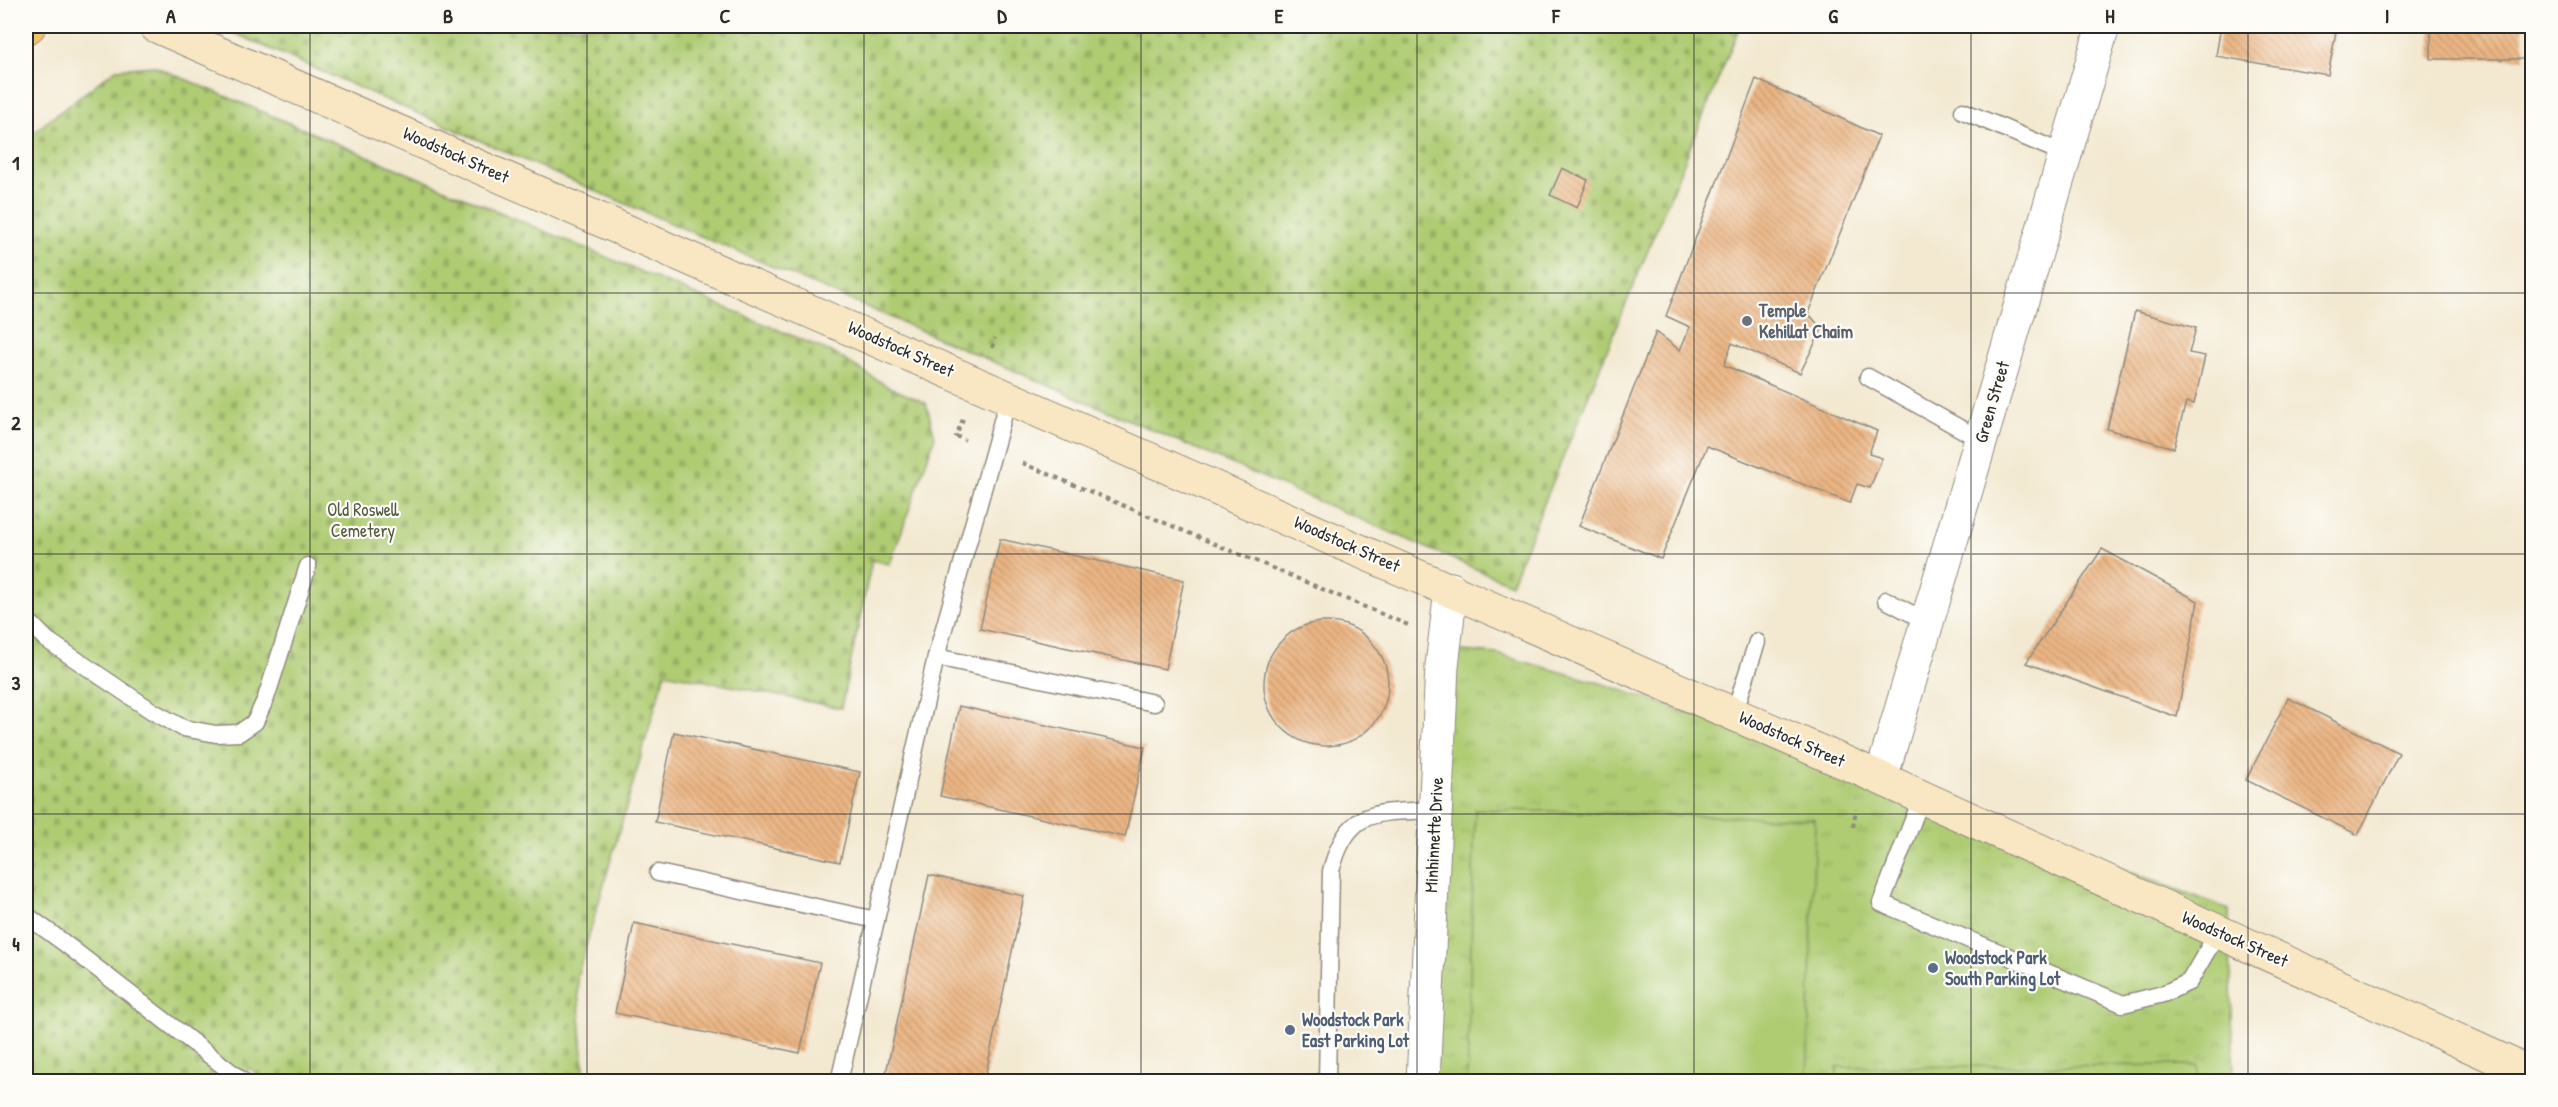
<svg xmlns="http://www.w3.org/2000/svg" width="2558" height="1107" viewBox="0 0 2558 1107" font-family="'Patrick Hand',sans-serif">
<style>
.grass{fill:url(#grass-tufts);stroke:#6d7c4f;stroke-width:1.5}
.cemetery{fill:url(#cemetery-stones);stroke:#6d7c4f;stroke-width:1.5}
.garden{fill:#afcc73;stroke:#6d7c4f;stroke-width:1.5}
.building{fill:url(#building-back-hatch)}
.lines{fill:none;stroke-linecap:round;stroke-linejoin:round}
.lane-casing{stroke:#8f8a7e;stroke-width:19}
.street-casing{stroke:#8f8a7e;stroke-width:35}
.secondary-casing{stroke:#8f8a7e;stroke-width:35}
.highway-casing{stroke:#8f8a7e;stroke-width:35}
.path{stroke:#8f8a7e;stroke-width:4;stroke-dasharray:4.5 4.5;stroke-linecap:butt}
.lane{stroke:#fff;stroke-width:16}
.street{stroke:#fff;stroke-width:33}
.secondary{stroke:#f9e7c3;stroke-width:33}
.highway{stroke:#f1c36a;stroke-width:33}
.grid{fill:none;stroke:#2b2b2b;stroke-width:1.5;stroke-opacity:0.55}
.worship-dot{fill:#6b7280;stroke:#fdfcf7;stroke-width:2}
.service-dot{fill:#5c6f8a;stroke:#fdfcf7;stroke-width:2}
.labels{text-anchor:middle;stroke-width:4.5;stroke-linejoin:round;paint-order:stroke}
.street-label{font-size:18px;fill:#2b2b2b;stroke:#fdfcf7}
.worship-label{font-size:18px;font-weight:bold;fill:#5b616d;stroke:#fdfcf7;text-anchor:start}
.park-label{font-size:18px;fill:#535b41;stroke:#fdfcf7}
.service-label{font-size:18px;font-weight:bold;fill:#4e5e75;stroke:#fdfcf7;text-anchor:start}
.neatline{fill:none;stroke:#2b2b2b;stroke-width:2}
.grid-label{font-size:20px;text-anchor:middle;font-weight:bold;fill:#2b2b2b}
</style>
<defs>
<pattern id="grass-tufts" width="24" height="20" patternUnits="userSpaceOnUse" patternTransform="scale(1.5)"><rect width="24" height="20" fill="#afcc73"/><path d="M3 7l-1-3M5 7V3M7 7l1-3M15 17l-1-3M17 17v-4M19 17l1-3" fill="none" stroke="#97af64"/></pattern>
<pattern id="cemetery-stones" width="16" height="16" patternUnits="userSpaceOnUse" patternTransform="scale(1.5)"><rect width="16" height="16" fill="#afcc73"/><path d="M2 7V4a2 2 0 0 1 4 0v3zM10 15v-3a2 2 0 0 1 4 0v3z" fill="#97af64"/></pattern>
<pattern id="building-back-hatch" width="6" height="6" patternUnits="userSpaceOnUse" patternTransform="scale(1.5)"><rect width="6" height="6" fill="#ecb684"/><path d="M-1 5l2 2M0 0l6 6M5-1l2 2" fill="none" stroke="#bf946c"/></pattern>
</defs>
<rect width="100%" height="100%" fill="#fdfcf7"/>
<filter id="ink" filterUnits="userSpaceOnUse"><feTurbulence type="fractalNoise" baseFrequency=".0167" numOctaves="2"/><feDisplacementMap in="SourceGraphic" scale="12" xChannelSelector="R" yChannelSelector="G"/><feConvolveMatrix kernelMatrix="1 2 1 2 8 2 1 2 1" color-interpolation-filters="sRGB"/></filter>
<filter id="wash" filterUnits="userSpaceOnUse"><feTurbulence type="fractalNoise" baseFrequency=".008" numOctaves="4" result="noise"/><feDisplacementMap in="SourceGraphic" scale="24" xChannelSelector="R" yChannelSelector="G"/><feGaussianBlur stdDeviation="1.35" result="paint"/><feColorMatrix in="noise" values="0 0 0 0 0 0 0 0 0 0 0 0 0 0 0 0 0 1.4 0 .05"/><feComposite in="paint" operator="in"/></filter>
<g filter="url(#wash)">
<rect width="100%" height="100%" fill="#f3e9d1"/>
<!-- grass -->
<polygon class="grass" points="1439,649 1497,654 1600,683 1862,770 2229,909 2234,1081 1434,1082"/>
<!-- cemetery -->
<g class="cemetery">
<polygon points="218,26 1740,26 1511,584 554,173"/>
<polygon points="154,66 833,353 887,386 926,403 935,437 890,564 872,560 841,708 665,673 577,977 585,1081 269,1082 249,1068 238,1081 26,1082 26,138 116,69"/>
</g>
<!-- garden -->
<g class="garden">
<polygon points="1475,809 1815,819 1807,1081 1467,1081"/>
<polygon points="2198,1065 2198,1082 1837,1081 1837,1067"/>
</g>
<g id="blocks">
<!-- building -->
<g class="building">
<polygon points="2221,26 2337,26 2328,75 2216,56"/>
<rect x="2431" y="26" width="93" height="33"/>
<polygon points="1756,79 1879,136 1808,313 1822,329 1800,373 1732,343 1724,365 1877,431 1869,454 1882,458 1870,488 1857,484 1850,503 1707,446 1661,559 1579,526 1656,332 1680,350 1690,327 1666,316"/>
<polygon points="1562,168 1588,180 1577,208 1550,195"/>
<polygon points="2135,311 2196,328 2189,353 2205,356 2194,404 2186,402 2174,448 2107,429"/>
<polygon points="1000,539 1184,580 1165,669 980,629"/>
<polygon points="2102,549 2198,601 2177,717 2026,663"/>
<circle cx="1326" cy="684" r="62"/>
<polygon points="2288,698 2399,753 2358,835 2246,780"/>
<polygon points="959,706 1145,747 1125,837 940,796"/>
<polygon points="674,732 860,772 840,862 655,822"/>
<polygon points="929,875 1024,896 984,1082 884,1082"/>
<polygon points="634,923 820,963 800,1053 615,1013"/>
</g>
</g>
</g>
<g filter="url(#ink)">
<use href="#blocks" fill-opacity="0" stroke="#8f8a7e" stroke-width="1.5"/>
<g class="lines">
<defs>
<g id="lane">
<polyline points="1963,111 2065,154"/>
<polyline points="1868,377 1981,440"/>
<polyline points="1886,600 1927,622"/>
<polyline points="26,619 47,640 152,711 183,728 216,734 239,733 255,722 266,698 308,566"/>
<polyline points="936,657 1154,703"/>
<polyline points="1734,714 1757,642"/>
<polyline points="1922,797 1881,903 2123,1004 2163,994 2189,982 2218,932"/>
<polyline points="658,873 876,920"/>
<polyline points="26,915 63,942 244,1082"/>
<polyline points="839,1082 936,657 1009,396"/>
<path d="M 1327,1082 L 1331,871 C 1348,806 1377,813 1435,810"/>
</g>
<g id="street">
<polyline points="1881,778 2103,26"/>
<polyline points="1423,1082 1442,666 1451,589"/>
</g>
<polyline id="secondary" points="156,26 1862,770 2532,1074"/>
<polyline id="highway" points="26,28 29,26"/>
</defs>
<!-- lane casing -->
<use href="#lane" class="lane-casing"/>
<!-- street casing -->
<use href="#street" class="street-casing"/>
<!-- secondary casing -->
<use href="#secondary" class="secondary-casing"/>
<!-- highway casing -->
<use href="#highway" class="highway-casing"/>
<!-- path -->
<g class="path">
<polyline points="992,348 995,338"/>
<polyline points="963,419 956,436 965,440"/>
<polyline points="1022,463 1408,625"/>
<polyline points="1853,827 1856,809"/>
</g>
<!-- lane -->
<use href="#lane" class="lane"/>
<!-- street -->
<use href="#street" class="street"/>
<!-- secondary -->
<use href="#secondary" class="secondary"/>
<!-- highway -->
<use href="#highway" class="highway"/>
</g>
</g>
<!-- grid -->
<path class="grid" d="M 310,26 L 310,1082M 587,26 L 587,1082M 864,26 L 864,1082M 1141,26 L 1141,1082M 1417,26 L 1417,1082M 1694,26 L 1694,1082M 1971,26 L 1971,1082M 2248,26 L 2248,1082M 26,293 L 2532,293M 26,554 L 2532,554M 26,814 L 2532,814"/>
<!-- markers -->
<circle class="worship-dot" cx="1747" cy="321" r="6"/>
<g class="service-dot">
<circle cx="1933" cy="968" r="6"/>
<circle cx="1290" cy="1030" r="6"/>
</g>
<g class="labels">
<!-- street labels -->
<g class="street-label">
<text transform="translate(456 155) rotate(24)" y="6">Woodstock Street</text>
<text transform="translate(901 349) rotate(24)" y="6">Woodstock Street</text>
<text transform="translate(1992 402) rotate(-74)" y="6">Green Street</text>
<text transform="translate(1347 544) rotate(24)" y="6">Woodstock Street</text>
<text transform="translate(1792 739) rotate(24)" y="6">Woodstock Street</text>
<text transform="translate(1434 835) rotate(-87)" y="6">Minhinnette Drive</text>
<text transform="translate(2235 939) rotate(24)" y="6">Woodstock Street</text>
</g>
<!-- worship labels -->
<g class="worship-label">
<text x="1759" y="317">Temple<tspan x="1759" dy="21">Kehillat Chaim</tspan></text>
</g>
<!-- park labels -->
<g class="park-label">
<text x="363" y="516">Old Roswell<tspan x="363" dy="21">Cemetery</tspan></text>
</g>
<!-- service labels -->
<g class="service-label">
<text x="1945" y="964">Woodstock Park<tspan x="1945" dy="21">South Parking Lot</tspan></text>
<text x="1302" y="1026">Woodstock Park<tspan x="1302" dy="21">East Parking Lot</tspan></text>
</g>
</g>
<!-- margin -->
<rect width="2558" height="1107" fill="none" stroke="#fdfcf7" stroke-width="66"/>
<rect x="33" y="33" width="2492" height="1041" class="neatline"/>
<g class="grid-label">
<text x="171" y="23">A</text>
<text x="448" y="23">B</text>
<text x="725" y="23">C</text>
<text x="1002" y="23">D</text>
<text x="1279" y="23">E</text>
<text x="1556" y="23">F</text>
<text x="1833" y="23">G</text>
<text x="2110" y="23">H</text>
<text x="2387" y="23">I</text>
<text x="16" y="170">1</text>
<text x="16" y="430">2</text>
<text x="16" y="690">3</text>
<text x="16" y="951">4</text>
</g>
</svg>
